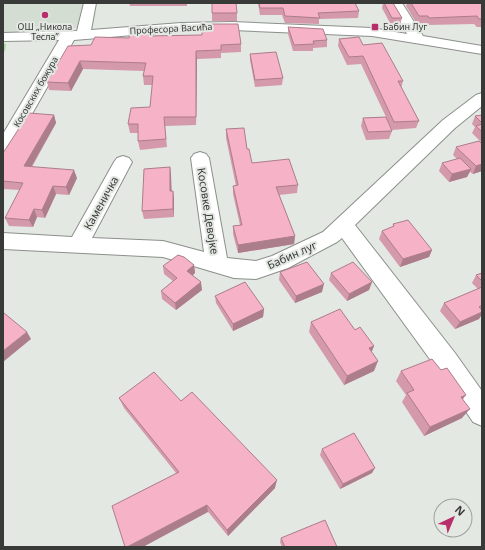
<svg xmlns="http://www.w3.org/2000/svg" width="485" height="550" viewBox="0 0 485 550" font-family="'Noto Sans',sans-serif">
<style>
.built{fill:#d3ddd1}
.lines{fill:none;stroke-linecap:round;stroke-linejoin:round}
.stream{fill:#a3dc9d;fill-rule:evenodd}
.minor-casing{stroke:#8b908b;stroke-width:2}
.minor{fill:#fff;fill-rule:evenodd}
.wall{fill:#d499ab}
.shaded-wall{fill:#ac7d8b}
.building{fill:#f6b2c7;stroke:#ac7d8b}
.poi-dot{fill:#b82e6a;stroke:#e3e8e2;stroke-width:1.5}
.labels{text-anchor:middle;stroke-width:4;stroke-linejoin:round;paint-order:stroke}
.far-poi-label{font-size:9px;fill:#383a37;stroke:#e3e8e2}
.far-street-label{font-size:9px;fill:#383a37;stroke:#e3e8e2}
.street-label{font-size:11px;fill:#383a37;stroke:#e3e8e2}
</style>
<rect width="100%" height="100%" fill="#e3e8e2"/>
<!-- built -->
<polygon class="built" points="3,3 90,3 84,27 14,34 3,33"/>
<g class="lines">
<!-- stream -->
<polygon class="stream" points="3,43 6,44 5,51 3,52"/>
<defs>
<g id="minor">
<polygon points="84,3 96,3 91,30 181,23 233,22 372,28 407,34 390,3 402,3 423,36 482,46 482,54 372,36 233,30 181,31 74,40 12,149 9,153 3,155 3,134 59,40 3,41 3,33 77,31"/>
<polygon points="482,93 482,106 455,128 355,225 455,353 482,391 482,426 473,422 437,369 342,238 337,242 288,268 256,279 234,278 163,257 3,249 3,233 72,237 114,162 117,158 123,156 129,158 132,162 92,238 163,241 204,252 191,158 194,154 200,152 206,154 209,158 227,258 256,261 272,256 323,232 443,120 476,95"/>
</g>
</defs>
<!-- minor casing -->
<use href="#minor" class="minor-casing"/>
<!-- minor -->
<use href="#minor" class="minor"/>
</g>
<!-- wall -->
<g class="wall">
<polygon points="129,3 187,3 187,6 130,6"/>
<polygon points="258,3 355,3 359,11 358,18 319,19 319,24 285,23 282,15 260,15"/>
<polygon points="383,3 393,3 402,18 400,24 391,25 382,8"/>
<polygon points="407,3 482,3 482,27 477,27 474,24 427,25 426,23 417,24 406,6"/>
<rect x="212" y="13" width="25" height="8"/>
<polygon points="288,27 327,40 327,47 313,48 313,51 293,51 288,34"/>
<polygon points="150,36 241,44 241,52 221,53 221,58 197,59 196,125 165,126 167,147 140,150 138,141 138,133 130,133 128,124 150,107 153,85 144,85 143,76 144,71 83,69 71,91 49,90 47,82 91,45 129,38"/>
<polygon points="339,39 363,45 403,81 401,88 419,121 416,128 392,130 387,119 392,131 389,139 366,140 361,126 363,118 386,117 361,64 347,65 338,46"/>
<polygon points="250,54 283,78 282,85 255,87 250,60"/>
<polygon points="54,115 56,123 32,167 77,178 69,195 56,194 45,218 37,217 33,227 9,226 5,218 20,190 3,189 3,153"/>
<polygon points="482,115 482,143 472,133 475,127 472,124 475,116"/>
<polygon points="226,129 247,149 252,163 298,185 297,193 279,195 295,236 294,244 238,253 233,234 233,226 240,225 233,194 233,186 236,186 226,138"/>
<polygon points="482,144 482,171 473,174 470,172 467,177 449,182 439,171 442,163 457,159 453,155 456,147"/>
<polygon points="170,167 171,175 171,191 173,191 174,199 174,217 144,219 142,211"/>
<polygon points="393,224 432,250 429,257 400,267 379,239 382,231 393,227"/>
<polygon points="194,265 195,273 192,276 202,290 176,310 162,299 161,291 173,281 164,274 163,266"/>
<polygon points="280,272 322,292 295,303 279,280"/>
<polygon points="331,273 372,282 369,290 347,301 329,280"/>
<polygon points="482,273 482,314 479,319 455,329 440,311 444,303 478,289 472,283 476,275"/>
<polygon points="215,296 264,309 263,317 233,331 216,303"/>
<polygon points="311,322 355,330 374,346 371,352 374,371 344,385 309,332"/>
<polygon points="401,371 463,400 462,418 424,436 402,402 406,395 396,381"/>
<polygon points="119,398 181,401 275,488 228,536 176,473 124,408"/>
<polygon points="322,449 372,473 340,489 320,455"/>
<polygon points="281,538 337,547 282,547 280,542"/>
</g>
<!-- shaded-wall -->
<g class="shaded-wall">
<polygon points="196,51 197,59 196,125"/>
<polygon points="80,61 83,69 71,91 68,83"/>
<polygon points="54,115 56,123 27,174 24,166"/>
<polygon points="482,164 482,171 473,174 476,166"/>
<polygon points="170,167 171,175 172,199 170,191"/>
<polygon points="471,169 467,177 449,182 452,174"/>
<polygon points="74,170 77,178 69,195 66,187"/>
<polygon points="53,186 56,194 45,218 42,210"/>
<polygon points="173,191 174,199 174,217 173,209"/>
<polygon points="34,209 37,217 33,227 29,220"/>
<polygon points="295,236 294,244 238,253 238,245"/>
<polygon points="432,250 429,257 400,267 403,259"/>
<polygon points="194,265 195,273 188,279 187,271"/>
<polygon points="201,282 202,290 176,310 175,303"/>
<polygon points="372,282 369,290 347,301 349,294"/>
<polygon points="324,284 322,292 295,303 296,296"/>
<polygon points="264,309 263,317 233,331 233,324"/>
<polygon points="482,312 482,314 479,319 455,329 460,322"/>
<polygon points="27,332 31,339 3,362 3,351"/>
<polygon points="374,346 370,356 369,348"/>
<polygon points="378,361 374,371 344,385 347,376"/>
<polygon points="466,395 459,404 461,397"/>
<polygon points="470,409 462,418 424,436 430,427"/>
<polygon points="375,468 372,473 340,489 343,484"/>
<polygon points="277,480 275,488 228,536 227,530"/>
<polygon points="207,505 208,512 143,547 127,547"/>
</g>
<!-- building -->
<g class="building">
<polygon points="212,3 236,3 237,13 212,13"/>
<polygon points="259,3 355,3 359,11 318,13 320,18 285,16 283,8 260,8"/>
<polygon points="384,3 393,3 402,18 392,18"/>
<polygon points="411,3 482,3 482,19 479,19 477,16 429,18 428,16 419,16"/>
<polygon points="212,24 238,24 241,44 221,45 221,50 196,51 196,117 164,117 166,139 138,141 138,124 128,124 131,108 150,107 153,76 143,76 146,63 80,61 68,83 47,82 68,46 91,45 95,37 129,38 130,31 149,31 149,36 202,35 202,32 212,31"/>
<polygon points="288,27 323,29 327,40 313,41 314,44 294,45"/>
<polygon points="359,37 363,45 382,43 403,81 398,81 419,121 394,122 363,56 349,57 339,39"/>
<polygon points="276,52 283,78 255,80 250,54"/>
<polygon points="29,113 54,115 24,166 74,170 66,187 53,186 42,210 34,209 29,220 5,218 23,183 3,181 3,153"/>
<polygon points="482,115 482,123 475,116"/>
<polygon points="386,117 392,131 368,132 363,118"/>
<polygon points="482,124 482,132 476,126"/>
<polygon points="244,128 247,149 249,149 252,163 289,159 298,185 276,187 295,236 238,245 233,226 242,225 233,186 238,185 226,129"/>
<polygon points="479,141 482,144 482,164 476,166 456,147"/>
<polygon points="460,158 471,169 452,174 442,163"/>
<polygon points="170,167 170,191 173,191 173,209 142,211 144,169"/>
<polygon points="408,220 432,250 403,259 382,231 394,226 393,224"/>
<polygon points="178,255 184,257 194,265 187,271 201,282 175,303 161,291 177,278 163,266"/>
<polygon points="307,262 324,284 296,296 280,272"/>
<polygon points="353,262 372,282 349,294 331,273"/>
<polygon points="482,273 482,281 476,275"/>
<polygon points="245,282 264,309 233,324 215,296"/>
<polygon points="482,287 482,305 479,307 482,310 482,312 460,322 444,303"/>
<polygon points="340,309 355,330 360,327 374,346 369,348 378,361 347,376 311,322"/>
<polygon points="4,313 27,332 3,351 3,314"/>
<polygon points="432,359 441,370 447,368 466,395 461,397 470,409 430,427 407,393 414,390 401,371"/>
<polygon points="154,372 181,401 192,392 277,480 227,530 207,505 127,547 125,547 112,506 179,472 119,398"/>
<polygon points="354,433 375,468 343,484 322,449"/>
<polygon points="325,520 337,547 285,547 281,538"/>
</g>
<!-- markers -->
<g class="poi-dot">
<circle cx="45" cy="15" r="4"/>
<rect x="371" y="23" width="8" height="8" rx="2"/>
</g>
<g class="labels">
<!-- far-poi labels -->
<g class="far-poi-label">
<text x="45" y="30">ОШ „Никола<tspan x="45" dy="10">Тесла”</tspan></text>
<text x="383" y="30" text-anchor="start">Бабин Луг</text>
</g>
<!-- far-street labels -->
<g class="far-street-label">
<text transform="translate(171 29) rotate(-3)" y="3">Професора Васића</text>
<text transform="translate(36 92) rotate(-60)" y="3">Косовских божура</text>
</g>
<!-- street labels -->
<g class="street-label">
<text transform="translate(101 203) rotate(-61)" y="4">Каменичка</text>
<text transform="translate(208 211) rotate(81)" y="4">Косовке Девојке</text>
<text transform="translate(292 255) rotate(-24)" y="4">Бабин луг</text>
</g>
</g>
<!-- border -->
<rect width="485" height="550" fill="none" stroke="#383a37" stroke-width="8"/>
<!-- north arrow -->
<g transform="translate(453 518) rotate(44)"><circle r="19" fill="#e3e8e2" stroke="#9fa29e"/>
<path d="M0-3L7 15L0 10L-7 15Z" fill="#b82e6a"/>
<text y="-6" font-size="11" font-weight="bold" text-anchor="middle" fill="#383a37">N</text>
</g>
</svg>
